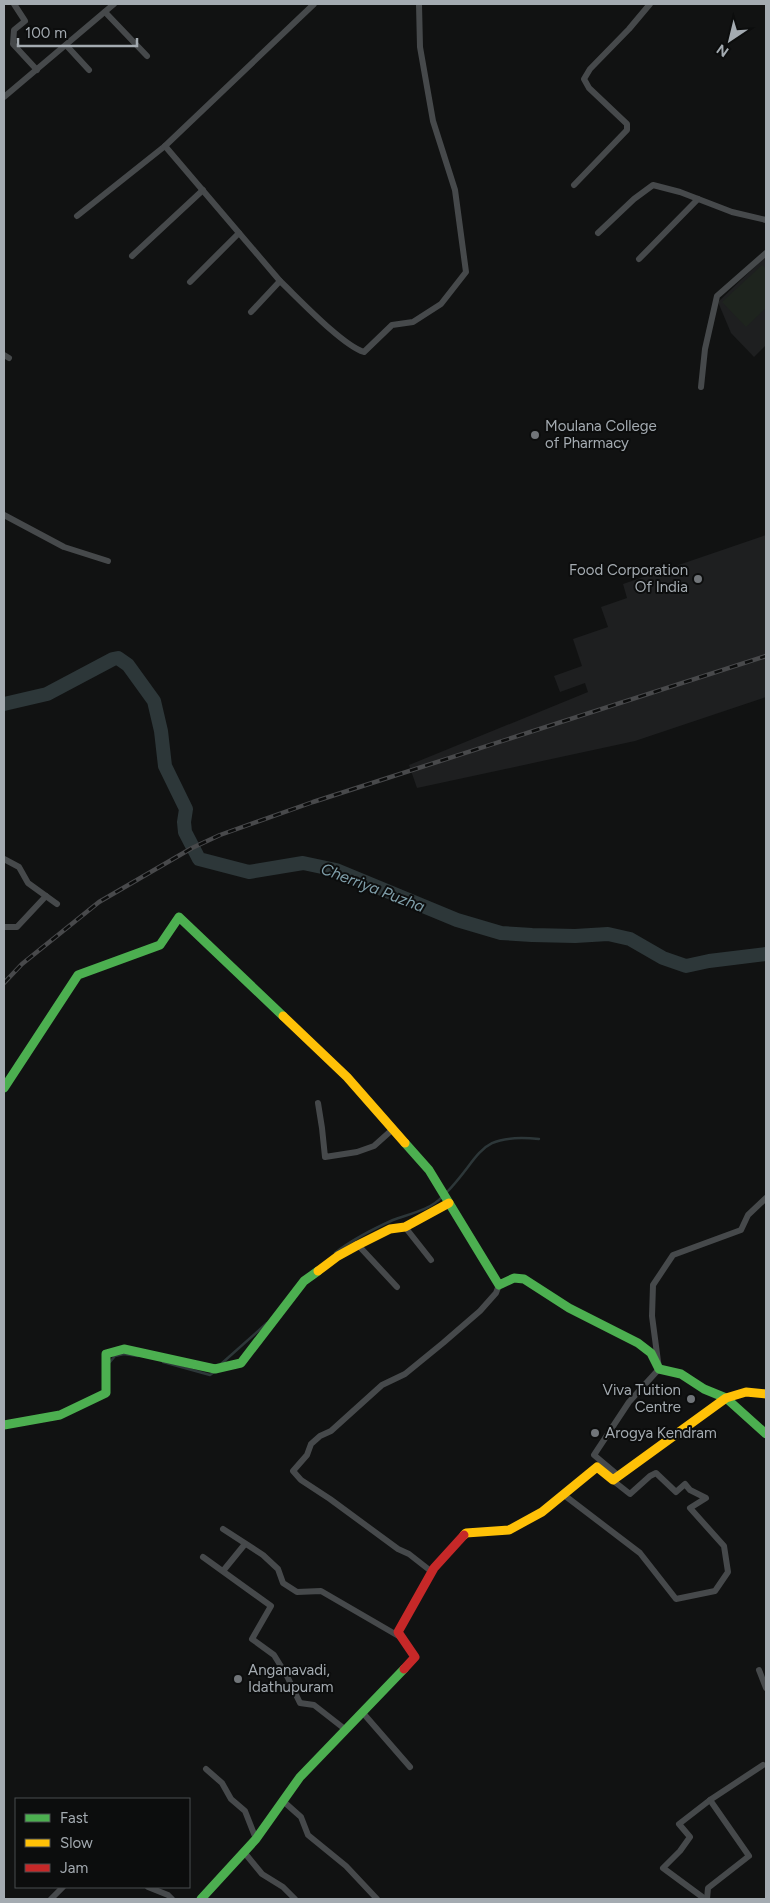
<svg xmlns="http://www.w3.org/2000/svg" width="770" height="1903" viewBox="0 0 770 1903" font-family="Figtree,sans-serif">
<style>
.built{fill:#1e1f20}
.green{fill:#1e241e}
.lines{fill:none;stroke-linecap:round;stroke-linejoin:round}
.stream{stroke:#2d3739;stroke-width:2.5}
.river{stroke:#2d3739;stroke-width:14}
.street{stroke:#46494b;stroke-width:6}
.fast{stroke:#4caf50;stroke-width:9}
.slow{stroke:#ffc107;stroke-width:9}
.jam{stroke:#c62828;stroke-width:9}
.rail-casing{stroke:#48494b;stroke-width:4.5}
.rail{stroke:#0c0d0d;stroke-width:2.5;stroke-dasharray:8;stroke-linecap:butt}
.poi-dot{fill:#717579;stroke:#0c0d0d;stroke-width:2}
.labels{text-anchor:middle;stroke-width:4;stroke-linejoin:round;paint-order:stroke}
.poi-label{font-size:15px;fill:#a4abb1;stroke:#0c0d0d;text-anchor:start}
.water-label{font-size:16px;font-style:italic;fill:#7f9ea9;stroke:#0c0d0d}
</style>
<rect width="100%" height="100%" fill="#111212"/>
<!-- built -->
<g class="built">
<polygon points="766,256 766,345 754,357 731,333 718,302"/>
<polygon points="766,535 766,697 635,741 417,788 409,765 588,692 585,683 560,692 554,676 582,666 573,639 608,627 601,607 627,598 623,584"/>
</g>
<!-- green -->
<polygon class="green" points="762,265 766,269 766,308 746,327 722,302"/>
<g class="lines">
<!-- stream -->
<g class="stream">
<path d="M 446,1193 C 483,1155 476,1133 539,1139"/>
<path d="M 335,1253 C 353,1239 373,1229 393,1220 C 409,1214 430,1210 442,1197"/>
<polyline points="110,1362 115,1356 124,1354 138,1356"/>
<polyline points="163,1362 210,1375 214,1372"/>
<polyline points="221,1364 267,1323"/>
</g>
<!-- river -->
<polyline class="river" points="4,704 47,694 113,659 118,658 128,665 154,701 161,731 165,766 186,809 184,822 185,832 199,859 249,872 303,863 336,870 457,920 501,933 532,935 575,936 608,934 630,939 663,958 686,966 709,961 766,954"/>
<!-- street -->
<g class="street">
<polyline points="14,4 25,21 14,30 13,44 37,70"/>
<polyline points="105,12 147,56"/>
<polyline points="66,45 89,70"/>
<polyline points="4,97 114,4"/>
<polyline points="574,185 627,130 627,124 589,88 584,79 590,69 629,29 650,4"/>
<polyline points="77,216 165,146"/>
<polyline points="598,233 634,199 653,185 680,192 732,212 766,220"/>
<polyline points="132,256 203,190"/>
<polyline points="639,259 698,199"/>
<path d="M 280,281 C 299,299 342,345 364,352 L 392,325 L 413,322 L 441,304 L 466,272 L 455,190 L 433,121 L 420,47 L 419,4"/>
<polyline points="190,282 239,233"/>
<polyline points="251,312 280,281 165,146 314,4"/>
<polyline points="4,355 9,358"/>
<polyline points="701,387 705,349 717,296 766,253"/>
<polyline points="4,515 64,547 108,561"/>
<polyline points="4,859 19,867 28,883 57,904"/>
<polyline points="4,927 17,927 46,896"/>
<polyline points="318,1103 322,1128 325,1157 357,1152 374,1146 393,1129"/>
<polyline points="405,1227 431,1260"/>
<polyline points="358,1245 397,1287"/>
<polyline points="619,1476 594,1455 629,1402 659,1369 652,1316 653,1285 673,1255 741,1230 748,1215 766,1198"/>
<polyline points="564,1495 640,1553 676,1599 715,1591 728,1572 724,1546 690,1508 706,1498 690,1490 685,1484 676,1492 656,1473 650,1476 630,1494 611,1479"/>
<polyline points="223,1529 263,1555 278,1569 283,1583 297,1592 321,1591 402,1638"/>
<polyline points="203,1557 271,1606 252,1639 274,1655 287,1676 300,1703 314,1705 346,1730"/>
<polyline points="223,1571 245,1544"/>
<polyline points="432,1572 409,1554 398,1549 330,1499 301,1480 293,1471 307,1455 311,1444 320,1436 331,1431 382,1385 405,1374 443,1343 480,1311 496,1293 499,1285"/>
<polyline points="759,1670 766,1688"/>
<polyline points="363,1713 410,1767"/>
<polyline points="206,1769 222,1783 231,1799 245,1811 256,1839"/>
<polyline points="283,1801 301,1817 308,1835 346,1866 377,1899"/>
<polyline points="244,1852 262,1874 283,1887 295,1899"/>
<polyline points="148,1887 168,1895 172,1899"/>
<polyline points="51,1899 63,1887"/>
<polyline points="705,1899 663,1868 680,1851 690,1837 679,1824 710,1800"/>
<polyline points="707,1899 708,1888 749,1856 710,1800 763,1765"/>
</g>
<!-- fast -->
<g class="fast">
<polyline points="4,1088 78,975 160,945 179,917 283,1016"/>
<polyline points="405,1143 429,1170 499,1285 514,1278 524,1279 569,1308 638,1343 651,1353 659,1369 681,1374 704,1389 726,1398 766,1434"/>
<polyline points="4,1425 60,1415 106,1393 106,1354 124,1349 215,1369 241,1363 304,1281 318,1271"/>
<polyline points="201,1899 256,1839 300,1777 404,1669"/>
</g>
<!-- slow -->
<g class="slow">
<polyline points="283,1016 347,1077 405,1143"/>
<polyline points="318,1271 338,1256 358,1245 390,1229 405,1227 449,1203"/>
<polyline points="464,1535 466,1533 509,1530 542,1512 597,1467 613,1480 726,1398 746,1392 766,1394"/>
</g>
<!-- jam -->
<polyline class="jam" points="404,1669 415,1657 398,1632 434,1568 464,1535"/>
<defs>
<polyline id="rail" points="4,983 22,964 99,902 192,848 220,835 313,802 766,656"/>
</defs>
<!-- rail casing -->
<use href="#rail" class="rail-casing"/>
<!-- rail -->
<use href="#rail" class="rail"/>
</g>
<!-- markers -->
<g class="poi-dot">
<circle cx="535" cy="435" r="5"/>
<circle cx="698" cy="579" r="5"/>
<circle cx="691" cy="1399" r="5"/>
<circle cx="595" cy="1433" r="5"/>
<circle cx="238" cy="1679" r="5"/>
</g>
<g class="labels">
<!-- poi labels -->
<g class="poi-label">
<text x="545" y="431">Moulana College<tspan x="545" dy="17">of Pharmacy</tspan></text>
<text x="688" y="575" text-anchor="end">Food Corporation<tspan x="688" dy="17">Of India</tspan></text>
<text x="681" y="1395" text-anchor="end">Viva Tuition<tspan x="681" dy="17">Centre</tspan></text>
<text x="605" y="1438">Arogya Kendram</text>
<text x="248" y="1675">Anganavadi,<tspan x="248" dy="17">Idathupuram</tspan></text>
</g>
<!-- water labels -->
<g class="water-label">
<text transform="translate(373 887) rotate(21)" y="6">Cherriya Puzha</text>
</g>
</g>
<!-- border -->
<rect width="770" height="1903" fill="none" stroke="#a4abb1" stroke-width="10"/>
<!-- legend -->
<rect x="15" y="1798" width="175" height="90" fill="#0c0d0d" stroke="#494c4f"/>
<rect x="25" y="1814" width="25" height="8" fill="#4caf50" stroke="#494c4f"/>
<text x="60" y="1823" font-size="15" fill="#a4abb1">Fast</text>
<rect x="25" y="1839" width="25" height="8" fill="#ffc107" stroke="#494c4f"/>
<text x="60" y="1848" font-size="15" fill="#a4abb1">Slow</text>
<rect x="25" y="1864" width="25" height="8" fill="#c62828" stroke="#494c4f"/>
<text x="60" y="1873" font-size="15" fill="#a4abb1">Jam</text>
<!-- north arrow -->
<g transform="translate(730 40) rotate(215)" stroke="#0c0d0d" stroke-width="4" paint-order="stroke">
<path d="M0-4L9 19L0 12L-9 19Z" fill="#a4abb1"/>
<text y="-8" font-size="14" font-weight="bold" text-anchor="middle" fill="#a4abb1">N</text>
</g>
<!-- scale -->
<path d="M18 38v8h119v-8" fill="none" stroke="#a4abb1" stroke-width="2.5"/>
<text x="25" y="38" font-size="15" fill="#a4abb1" stroke="#0c0d0d" stroke-width="4" paint-order="stroke">100 m</text>
</svg>
